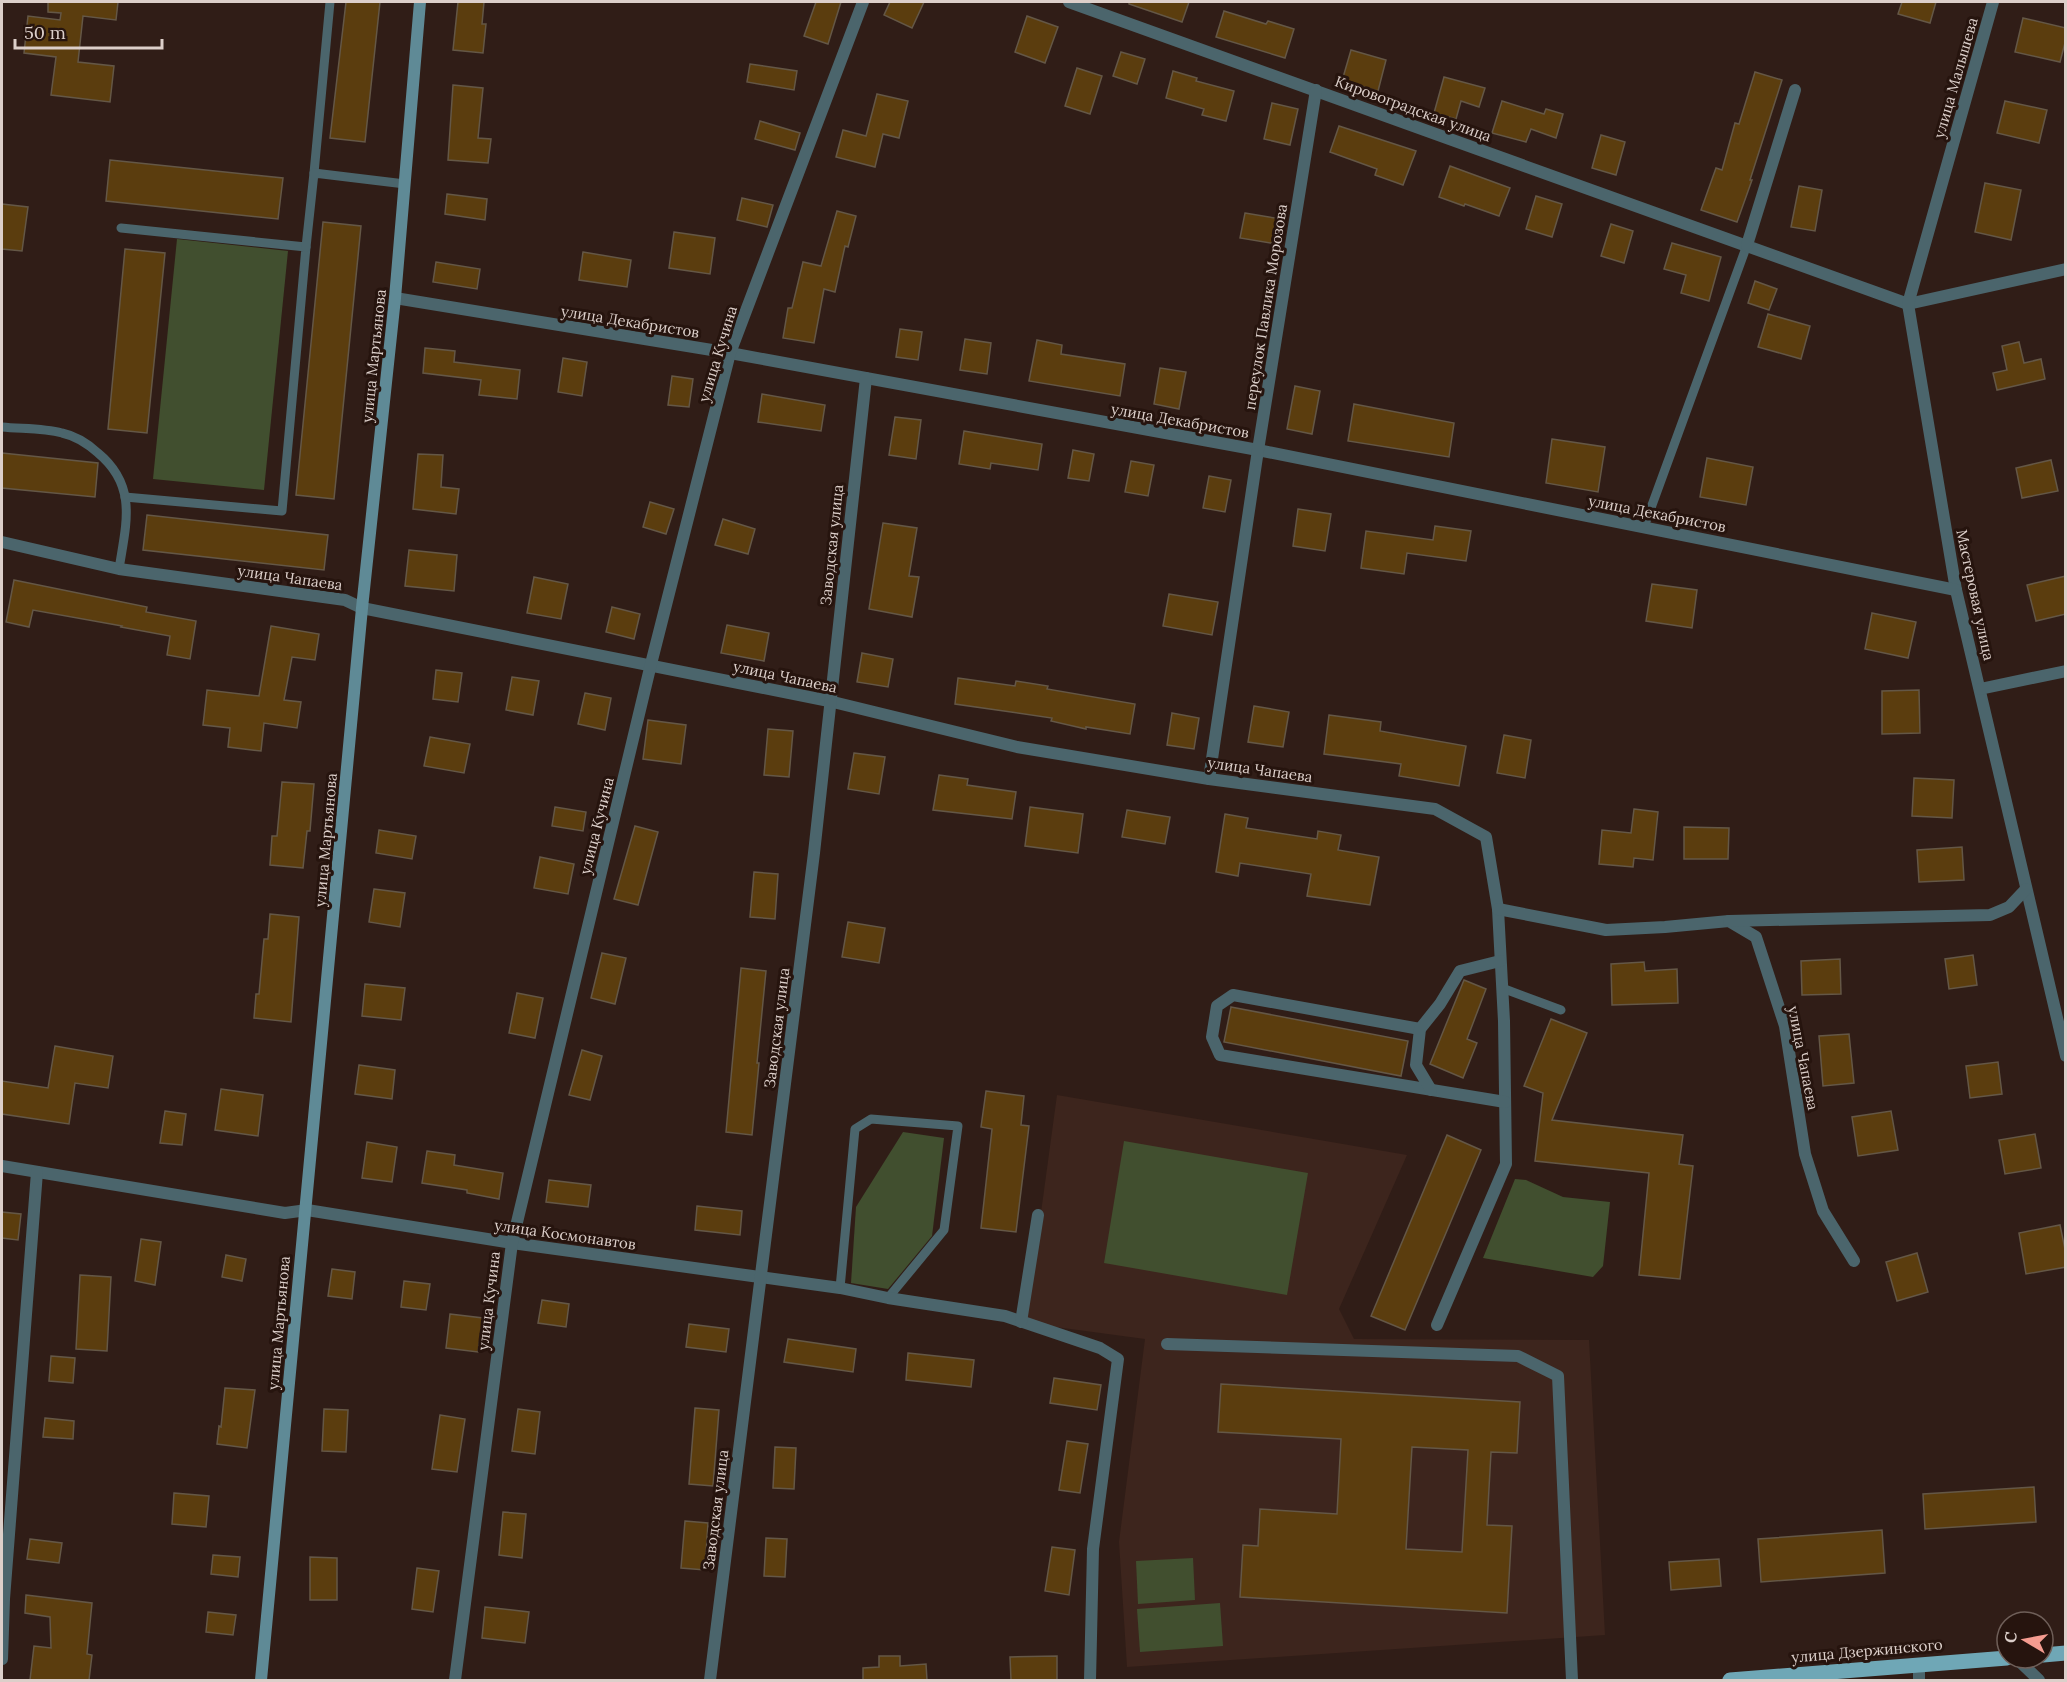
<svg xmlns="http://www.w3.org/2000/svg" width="2067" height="1682" viewBox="0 0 2067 1682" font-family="Lora,serif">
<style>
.built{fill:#3d251d}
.green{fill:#414f2f}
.building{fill:#5b3d0e;stroke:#645746;stroke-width:1.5;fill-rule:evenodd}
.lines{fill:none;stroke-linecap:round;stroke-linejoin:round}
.service{stroke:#4b656c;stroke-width:9}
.minor{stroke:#4b656c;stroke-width:12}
.tertiary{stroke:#4b656c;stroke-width:12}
.secondary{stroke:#5f8a96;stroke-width:12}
.primary{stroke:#6fa7b6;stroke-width:15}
.labels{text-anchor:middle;stroke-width:6;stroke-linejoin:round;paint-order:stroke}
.street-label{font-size:15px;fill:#dccfca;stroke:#26140e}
</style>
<rect width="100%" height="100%" fill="#301d17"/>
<!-- built -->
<polygon class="built" points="1057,1095 1407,1155 1339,1309 1354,1339 1589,1340 1605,1635 1127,1667 1119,1542 1145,1339 1026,1323"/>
<!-- green -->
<g class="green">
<polygon points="177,239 288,251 264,490 153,479"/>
<polygon points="903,1132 944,1138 932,1236 888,1289 851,1283 856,1207"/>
<polygon points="1124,1141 1308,1173 1287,1295 1104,1263"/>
<polygon points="1515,1179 1526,1180 1563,1197 1610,1202 1603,1266 1593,1277 1483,1258"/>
<polygon points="1193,1558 1195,1600 1138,1604 1136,1561"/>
<polygon points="1220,1603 1223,1646 1140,1652 1137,1609"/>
</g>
<!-- building -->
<g class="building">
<polygon points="48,2 118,2 116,20 83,16 78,62 114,66 110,102 51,95 56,57 24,53 28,16 60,20 61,13 48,12"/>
<polygon points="346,2 380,2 365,142 330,138"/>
<polygon points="458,2 484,2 482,24 486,24 483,53 453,50"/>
<polygon points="816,2 841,2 828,44 804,36"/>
<polygon points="890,2 924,2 912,28 884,15"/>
<polygon points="1129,2 1189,2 1182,22 1129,4"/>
<polygon points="1902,2 1936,2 1930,23 1898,14"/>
<polygon points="1224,11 1266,24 1268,21 1294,29 1285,58 1216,37"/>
<polygon points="1027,16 1058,27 1045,63 1015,52"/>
<polygon points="2023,18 2066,28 2066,39 2060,62 2015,52"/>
<polygon points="1351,50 1386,60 1378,91 1342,81"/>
<polygon points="1121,52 1145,59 1137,84 1113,76"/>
<polygon points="750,64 797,71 794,90 747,82"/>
<polygon points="1077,68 1102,76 1090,114 1065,106"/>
<polygon points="1173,71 1197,78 1196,81 1234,91 1226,121 1202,115 1204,109 1166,98"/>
<polygon points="1755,72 1782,80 1750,180 1752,180 1737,222 1701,210 1716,168 1722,170 1735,123 1739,124"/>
<polygon points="1444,77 1485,88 1479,107 1461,101 1456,119 1434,113"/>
<polygon points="453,85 483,88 478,138 491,139 488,163 448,160"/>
<polygon points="877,94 908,101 899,138 883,134 875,167 836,157 843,130 866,136"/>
<polygon points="1502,101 1544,114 1546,109 1563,114 1556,138 1531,129 1526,142 1492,133"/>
<polygon points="2005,101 2047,110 2039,143 1997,133"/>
<polygon points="1272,103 1298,109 1290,145 1264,139"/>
<polygon points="760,121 800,133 795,150 755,139"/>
<polygon points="1339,126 1416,151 1403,185 1375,175 1377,169 1330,152"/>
<polygon points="1601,135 1625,142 1616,175 1592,168"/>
<polygon points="110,160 283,178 278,219 106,201"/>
<polygon points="1450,166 1510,188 1499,216 1465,204 1464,206 1439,197"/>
<polygon points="1985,183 2021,190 2011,240 1975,232"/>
<polygon points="1799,186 1822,190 1815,231 1791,227"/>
<polygon points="447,194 487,199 485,220 445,214"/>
<polygon points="1536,196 1562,204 1552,237 1526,229"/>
<polygon points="742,198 773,205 767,227 737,220"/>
<polygon points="2,204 28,207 22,251 2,249"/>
<polygon points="837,211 856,216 848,247 845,246 835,292 824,289 814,343 783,338 788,308 792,308 803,262 821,266"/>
<polygon points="1245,213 1281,219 1277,244 1240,238"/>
<polygon points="323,222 361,226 334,499 296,495"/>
<polygon points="1611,224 1633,231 1624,263 1601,256"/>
<polygon points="674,232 715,238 710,274 669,268"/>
<polygon points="1672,243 1721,257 1709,301 1681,293 1686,275 1664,269"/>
<polygon points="125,249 165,253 147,433 108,429"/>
<polygon points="583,252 631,260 627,287 579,280"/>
<polygon points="436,262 480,269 477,289 433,282"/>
<polygon points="1755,281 1777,289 1769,310 1748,303"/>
<polygon points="1768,314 1810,326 1801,359 1758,347"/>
<polygon points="900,329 922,332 918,360 896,357"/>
<polygon points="965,339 991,343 987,374 960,370"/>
<polygon points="1037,340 1062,345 1061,354 1125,364 1120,396 1029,381"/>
<polygon points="2019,342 2024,363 2041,359 2045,379 1997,390 1993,373 2007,370 2002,346"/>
<polygon points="425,348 455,351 454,362 520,370 517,399 479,395 481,380 423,373"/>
<polygon points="563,358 587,362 582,396 558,392"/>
<polygon points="1160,368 1186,372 1179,409 1154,404"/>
<polygon points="672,376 693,379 689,407 668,405"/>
<polygon points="1295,386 1320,391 1312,434 1287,429"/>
<polygon points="762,394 825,405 821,431 758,422"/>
<polygon points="1354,404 1454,423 1449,457 1348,441"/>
<polygon points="895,417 921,420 916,459 889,455"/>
<polygon points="964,431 1042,444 1038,470 991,463 990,469 959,464"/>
<polygon points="1552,439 1605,447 1598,492 1546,483"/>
<polygon points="1073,450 1094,454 1089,481 1068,478"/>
<polygon points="2,453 98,463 95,497 2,488"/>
<polygon points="418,454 443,455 441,487 459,489 456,514 413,509"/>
<polygon points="1707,458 1753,467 1746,505 1700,497"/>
<polygon points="2051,460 2058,491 2022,498 2016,468"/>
<polygon points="1131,461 1154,465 1148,496 1125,492"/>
<polygon points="1209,476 1231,480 1225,512 1203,508"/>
<polygon points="650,502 674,509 666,534 643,527"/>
<polygon points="1298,509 1331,514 1325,551 1293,546"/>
<polygon points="147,515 328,535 324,570 143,550"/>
<polygon points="723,519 755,529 748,554 715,545"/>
<polygon points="883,523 917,528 909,576 919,577 912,617 869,609"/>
<polygon points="1435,526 1471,531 1466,561 1407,553 1404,574 1361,568 1366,531 1433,540"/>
<polygon points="409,550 457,555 454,591 405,586"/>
<polygon points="2066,576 2066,614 2036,621 2027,585"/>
<polygon points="534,577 568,584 561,619 527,613"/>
<polygon points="14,580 147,607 146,612 196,621 190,659 167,655 170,636 121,627 122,626 33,610 29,627 6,622"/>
<polygon points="1652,584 1697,590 1692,628 1646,621"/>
<polygon points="1169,594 1218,602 1212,635 1163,626"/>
<polygon points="612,607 640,614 634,639 606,632"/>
<polygon points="1872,613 1916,622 1908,658 1865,649"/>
<polygon points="727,625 769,633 764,661 721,653"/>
<polygon points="271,626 319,634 315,660 292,657 284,700 301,702 297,728 264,723 261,751 228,747 230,728 203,725 207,690 259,696"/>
<polygon points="862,653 893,659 888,687 857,682"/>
<polygon points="436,670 462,673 458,702 433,699"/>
<polygon points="512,677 539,681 533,715 506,710"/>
<polygon points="958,678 1015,686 1016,681 1048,686 1047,689 1135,704 1130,734 1086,727 1086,729 1051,721 1052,718 955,704"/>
<polygon points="1919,690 1920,733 1882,734 1882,691"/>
<polygon points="585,693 611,698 605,730 578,724"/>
<polygon points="1254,706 1289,712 1283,747 1248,742"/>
<polygon points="1172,713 1199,718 1194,749 1167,745"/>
<polygon points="1329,715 1381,722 1380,731 1466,746 1459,786 1399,776 1401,764 1324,754"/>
<polygon points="648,720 686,725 681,764 643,759"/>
<polygon points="768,729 793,731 789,777 764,775"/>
<polygon points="1504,735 1531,740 1525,778 1497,773"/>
<polygon points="430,737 470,744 464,773 424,766"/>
<polygon points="854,753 885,757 879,794 848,789"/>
<polygon points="939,775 968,779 967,785 1016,792 1012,819 933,810"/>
<polygon points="1914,778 1954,780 1952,818 1912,816"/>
<polygon points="282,782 314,784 310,831 307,831 303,868 270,865 272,836 277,836"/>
<polygon points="555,807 586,812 583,831 552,826"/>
<polygon points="1030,807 1083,814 1078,853 1025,846"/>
<polygon points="1634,809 1658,812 1653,860 1634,858 1633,867 1599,864 1602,830 1631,833"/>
<polygon points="1127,810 1170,817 1165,844 1122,837"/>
<polygon points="1225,814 1248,818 1246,828 1317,839 1318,831 1341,835 1338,850 1379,857 1370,905 1307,896 1311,874 1240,863 1238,876 1216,872"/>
<polygon points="635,826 658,832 638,905 614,899"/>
<polygon points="1684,827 1729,828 1728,859 1684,859"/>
<polygon points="379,830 416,836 412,859 376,853"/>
<polygon points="1962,847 1964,880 1919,882 1917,850"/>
<polygon points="540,857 574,864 568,894 534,888"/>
<polygon points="754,872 778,874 775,919 750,917"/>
<polygon points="374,889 405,893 400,927 369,922"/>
<polygon points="270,914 299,917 291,1022 254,1018 256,994 259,994 264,939 268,939"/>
<polygon points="848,922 885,928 879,963 842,957"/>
<polygon points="602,953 626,958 615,1004 591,998"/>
<polygon points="1973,955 1977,985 1949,989 1945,959"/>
<polygon points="1840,959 1841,994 1802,995 1801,961"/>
<polygon points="1644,962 1645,971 1677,969 1678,1003 1612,1005 1611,964"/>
<polygon points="741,968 766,971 757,1063 759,1063 752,1135 726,1132"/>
<polygon points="1464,980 1486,989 1467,1039 1477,1043 1463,1078 1430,1064"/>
<polygon points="365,984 405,988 401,1020 362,1016"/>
<polygon points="517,993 543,998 535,1038 509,1033"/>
<polygon points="1231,1007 1408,1041 1401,1076 1224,1042"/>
<polygon points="1551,1019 1587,1033 1552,1120 1683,1135 1679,1164 1693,1166 1680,1279 1639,1275 1649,1173 1535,1161 1543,1093 1524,1086"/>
<polygon points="1849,1034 1854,1083 1823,1086 1819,1036"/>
<polygon points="55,1046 113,1056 108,1088 75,1083 69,1124 2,1114 2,1081 48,1088"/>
<polygon points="582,1050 602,1056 590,1100 569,1095"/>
<polygon points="1998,1062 2002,1094 1970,1098 1966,1066"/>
<polygon points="359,1065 395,1070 392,1099 355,1094"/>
<polygon points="221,1089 263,1095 258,1136 215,1130"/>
<polygon points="986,1091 1024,1096 1021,1125 1029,1126 1016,1232 981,1228 992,1129 981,1127"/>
<polygon points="165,1111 186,1114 182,1145 160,1143"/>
<polygon points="1891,1111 1898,1150 1858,1156 1852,1117"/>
<polygon points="2035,1134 2041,1168 2005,1174 1999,1140"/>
<polygon points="1447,1135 1481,1150 1405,1330 1371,1316"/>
<polygon points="367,1142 397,1147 392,1182 362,1178"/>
<polygon points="427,1151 455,1155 454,1165 503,1173 499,1199 467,1193 467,1190 422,1183"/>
<polygon points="549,1180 591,1185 588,1207 546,1202"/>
<polygon points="697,1206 742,1211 740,1235 695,1230"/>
<polygon points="2,1212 21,1214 18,1240 2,1238"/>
<polygon points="2060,1225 2066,1254 2066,1267 2026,1274 2019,1233"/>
<polygon points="141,1239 161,1242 155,1285 135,1281"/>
<polygon points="1917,1253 1928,1292 1897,1301 1886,1262"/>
<polygon points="226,1255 246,1259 242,1281 222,1277"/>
<polygon points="332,1269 355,1272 352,1299 328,1296"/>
<polygon points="80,1275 111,1277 107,1351 76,1349"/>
<polygon points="404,1281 430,1284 426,1310 401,1307"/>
<polygon points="542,1300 569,1304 566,1327 538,1323"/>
<polygon points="450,1314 483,1318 478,1352 446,1348"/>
<polygon points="689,1324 729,1329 726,1352 686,1347"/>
<polygon points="788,1339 856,1349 853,1372 784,1362"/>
<polygon points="908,1353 974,1360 971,1387 906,1380"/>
<polygon points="51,1356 75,1358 73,1383 49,1381"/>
<polygon points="1054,1378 1101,1385 1097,1410 1050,1403"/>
<path d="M 1221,1384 L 1520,1402 L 1517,1453 L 1491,1452 L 1487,1525 L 1512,1526 L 1507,1613 L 1240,1597 L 1243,1545 L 1258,1546 L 1260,1509 L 1337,1514 L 1341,1439 L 1218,1432 ZM 1412,1447 L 1468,1450 L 1462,1552 L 1406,1549 Z"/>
<polygon points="225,1388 255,1390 247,1448 217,1444 219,1426 221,1427"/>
<polygon points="695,1408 719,1410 713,1486 689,1484"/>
<polygon points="324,1409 348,1410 346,1452 322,1451"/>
<polygon points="518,1409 540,1412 535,1454 512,1451"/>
<polygon points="440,1415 465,1419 457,1472 432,1469"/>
<polygon points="45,1418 74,1421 73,1439 43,1437"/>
<polygon points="1067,1441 1088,1444 1080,1493 1059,1490"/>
<polygon points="775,1447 796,1448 794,1489 773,1488"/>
<polygon points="2034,1487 2036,1522 1925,1529 1923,1494"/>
<polygon points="174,1493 209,1496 206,1527 172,1524"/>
<polygon points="503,1512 526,1514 522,1558 499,1555"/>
<polygon points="685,1521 708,1523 705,1570 681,1568"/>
<polygon points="1882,1530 1885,1573 1761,1582 1758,1539"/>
<polygon points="766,1538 787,1539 785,1577 764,1576"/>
<polygon points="30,1539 62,1543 59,1563 27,1559"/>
<polygon points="1052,1547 1075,1550 1069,1595 1045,1591"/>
<polygon points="213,1555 240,1557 238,1577 211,1574"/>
<polygon points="310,1557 337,1558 337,1600 310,1600"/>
<polygon points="1719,1559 1721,1586 1671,1590 1669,1562"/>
<polygon points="417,1568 439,1571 433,1612 412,1609"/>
<polygon points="26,1595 92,1603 87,1654 92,1655 89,1680 30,1680 34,1646 51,1648 50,1617 25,1613"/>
<polygon points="485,1607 529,1612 525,1643 482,1638"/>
<polygon points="208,1612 236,1615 233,1635 206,1632"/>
<polygon points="879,1656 900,1656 900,1666 926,1664 927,1680 863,1680 863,1668 879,1667"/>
<polygon points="1057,1656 1057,1680 1011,1680 1010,1657"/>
</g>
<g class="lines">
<!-- service -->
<g class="service">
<polyline points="314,173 330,2"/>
<polyline points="121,228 306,247 282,511 125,497"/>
<polyline points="306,247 314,173 405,184"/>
<path d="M 2,427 C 21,429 43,428 62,433 C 76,436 87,443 98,453 C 138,486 126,524 119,569"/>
<polyline points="1644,527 1747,245"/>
<polyline points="1502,988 1561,1010"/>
<polyline points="840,1288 855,1129 871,1119 958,1126 944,1230 888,1298"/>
</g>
<!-- minor -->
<g class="minor">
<polyline points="1069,2 1908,304 2066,269"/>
<polyline points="1993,2 1908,304 1956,590 2066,1056"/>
<polyline points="1747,245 1795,90"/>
<polyline points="395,298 730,353 1258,450 1956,590"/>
<polyline points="362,608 829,701 1017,747 1209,779 1435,809 1486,837 1498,909 1504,1021 1506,1164 1437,1325"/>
<polyline points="1980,689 2066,671"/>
<polyline points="1209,779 1258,450 1316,90"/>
<polyline points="1498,909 1606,930 1665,927 1729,921 1756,937 1785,1026 1805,1154 1823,1211 1854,1261"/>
<polyline points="1729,921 1990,915 2009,907 2026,889"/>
<polyline points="1420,1029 1233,995 1217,1006 1212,1037 1220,1055 1505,1102"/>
<polyline points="1431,1090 1416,1065 1420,1029 1440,1004 1460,971 1500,961"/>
<polyline points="2,1166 285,1213 307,1210 512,1243 840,1288 888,1298 1005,1316 1100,1348 1118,1359 1093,1549 1090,1680"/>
<polyline points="1021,1322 1038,1215"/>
<polyline points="1167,1344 1518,1356 1558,1376 1572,1680"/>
<polyline points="2016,1658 2039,1680"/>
<polyline points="2,1659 4,1599 37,1172"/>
<polyline points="1919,1665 1919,1680"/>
<polyline points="455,1680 512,1243 651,664 730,353 863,2"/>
<polyline points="710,1680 814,853 866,378"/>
</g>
<!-- tertiary -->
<polyline class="tertiary" points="2,542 119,569 345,600 362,608"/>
<!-- secondary -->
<polyline class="secondary" points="261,1680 362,608 395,298 420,2"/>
<!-- primary -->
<g class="primary">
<polyline points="2043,1655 2066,1653"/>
<polyline points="1730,1680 2007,1658"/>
</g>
</g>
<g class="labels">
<!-- street labels -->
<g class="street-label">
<text transform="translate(1956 78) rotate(-74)" y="5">улица Малышева</text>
<text transform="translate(1413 109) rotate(20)" y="5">Кировоградская улица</text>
<text transform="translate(1266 307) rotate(-81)" y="5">переулок Павлика Морозова</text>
<text transform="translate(630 322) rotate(9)" y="5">улица Декабристов</text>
<text transform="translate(718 354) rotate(-73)" y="5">улица Кучина</text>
<text transform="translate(374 356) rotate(-84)" y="5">улица Мартьянова</text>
<text transform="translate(1180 421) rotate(10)" y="5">улица Декабристов</text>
<text transform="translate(1657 514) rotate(11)" y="5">улица Декабристов</text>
<text transform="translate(832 545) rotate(-84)" y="5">Заводская улица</text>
<text transform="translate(290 578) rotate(8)" y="5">улица Чапаева</text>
<text transform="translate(1975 595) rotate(78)" y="5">Мастеровая улица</text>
<text transform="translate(785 677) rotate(12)" y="5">улица Чапаева</text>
<text transform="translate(1260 770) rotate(8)" y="5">улица Чапаева</text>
<text transform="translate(597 826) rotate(-76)" y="5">улица Кучина</text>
<text transform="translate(326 840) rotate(-85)" y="5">улица Мартьянова</text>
<text transform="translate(777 1028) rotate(-83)" y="5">Заводская улица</text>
<text transform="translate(1803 1058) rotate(79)" y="5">улица Чапаева</text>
<text transform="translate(565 1235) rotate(8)" y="5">улица Космонавтов</text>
<text transform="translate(489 1301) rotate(-83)" y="5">улица Кучина</text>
<text transform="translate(279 1323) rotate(-85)" y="5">улица Мартьянова</text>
<text transform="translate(716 1510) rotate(-83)" y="5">Заводская улица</text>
<text transform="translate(1867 1651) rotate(-5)" y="5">улица Дзержинского</text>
</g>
</g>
<!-- border -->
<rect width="2067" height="1682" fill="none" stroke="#dccfca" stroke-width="6"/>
<!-- north arrow -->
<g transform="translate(2025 1640) rotate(280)"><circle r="28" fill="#26140e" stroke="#6f5f59" stroke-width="1.5"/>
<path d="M0-4.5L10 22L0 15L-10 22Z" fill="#f59c90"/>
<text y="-9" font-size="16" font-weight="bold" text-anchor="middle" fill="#dccfca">С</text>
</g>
<!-- scale -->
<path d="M15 39v9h147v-9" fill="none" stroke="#dccfca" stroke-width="3"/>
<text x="24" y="39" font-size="18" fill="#dccfca" stroke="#26140e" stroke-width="4.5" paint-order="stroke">50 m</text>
</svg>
